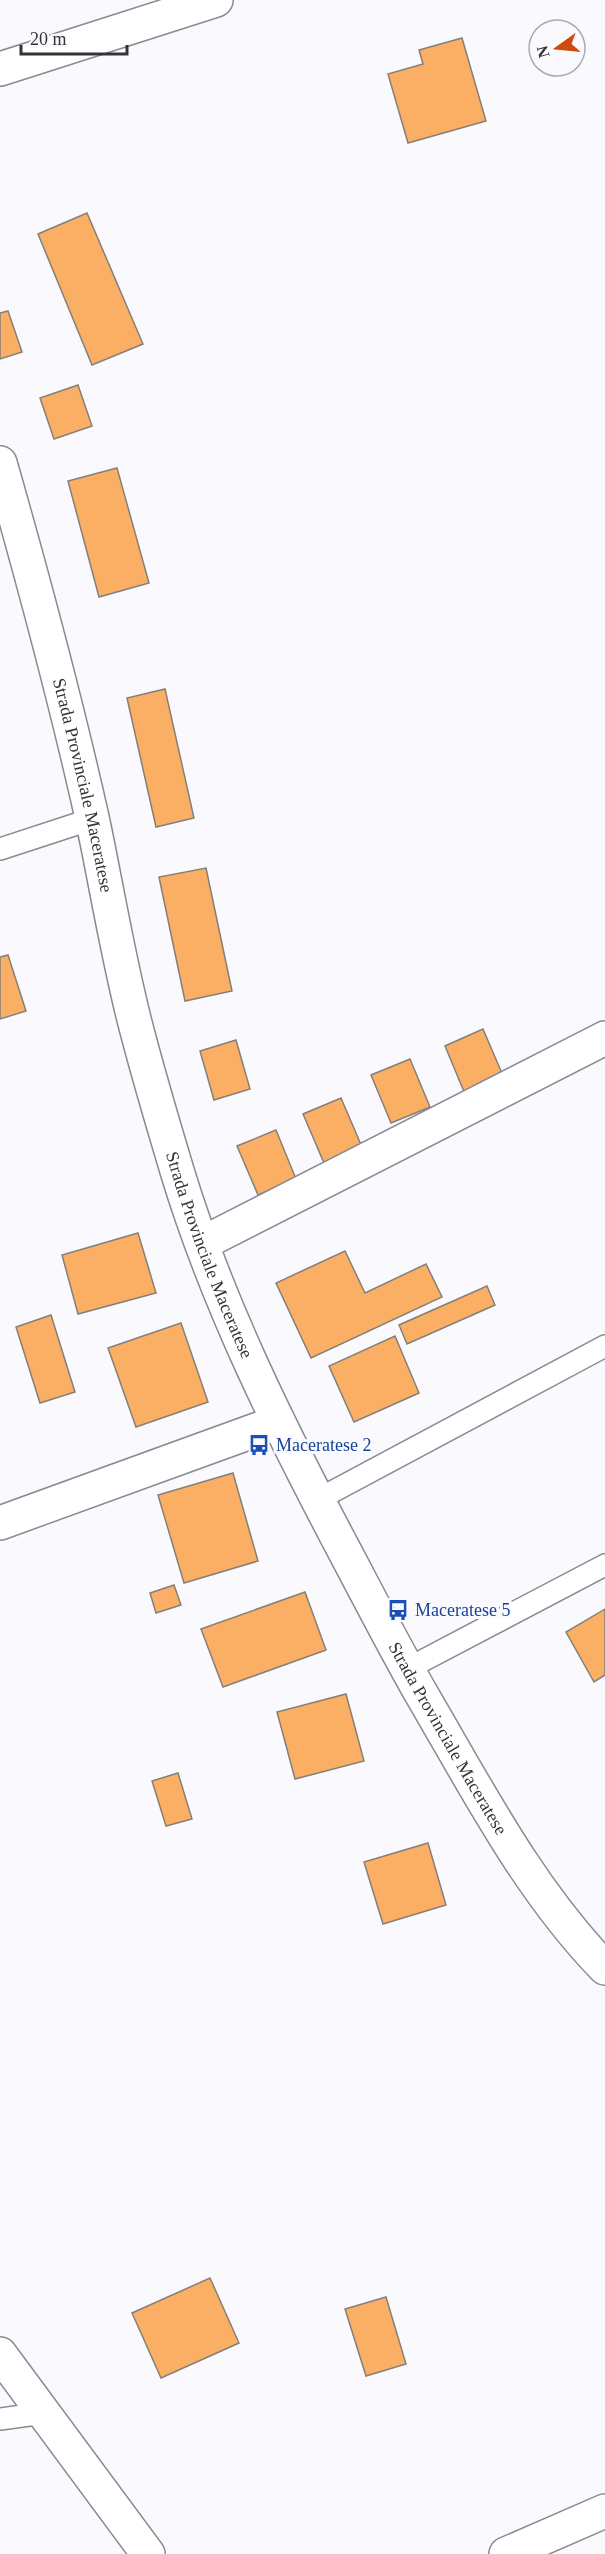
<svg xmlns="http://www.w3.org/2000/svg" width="605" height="2554" viewBox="0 0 605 2554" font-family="'Times New Roman',serif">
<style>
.building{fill:#fbaf64;stroke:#857f79;stroke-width:1.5}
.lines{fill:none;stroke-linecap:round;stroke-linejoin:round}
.service-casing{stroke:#898a92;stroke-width:24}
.minor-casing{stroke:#898a92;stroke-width:36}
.secondary-casing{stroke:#898a92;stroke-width:36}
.service{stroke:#fff;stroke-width:21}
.minor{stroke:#fff;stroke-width:33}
.secondary{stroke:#fff;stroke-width:33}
.labels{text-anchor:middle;stroke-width:6;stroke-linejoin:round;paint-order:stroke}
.street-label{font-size:18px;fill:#343437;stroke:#fafafe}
.transit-label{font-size:18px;fill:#164399;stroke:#fafafe;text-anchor:start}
</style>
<rect width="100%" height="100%" fill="#fafafe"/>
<!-- building -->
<g class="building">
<polygon points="462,38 486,121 408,143 388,74 423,64 419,50"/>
<polygon points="87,213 143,344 92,365 38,234"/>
<polygon points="8,311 22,352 0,359 0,313"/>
<polygon points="78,385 92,426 54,439 40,398"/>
<polygon points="117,468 149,583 99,597 68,481"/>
<polygon points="165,689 194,818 156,827 127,698"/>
<polygon points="206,868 232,991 185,1001 159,877"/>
<polygon points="8,955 26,1011 0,1019 0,957"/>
<polygon points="483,1029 504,1078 465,1094 445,1046"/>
<polygon points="236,1040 250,1089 214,1100 200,1051"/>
<polygon points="410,1059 430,1107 391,1123 371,1075"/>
<polygon points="341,1098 362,1147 324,1163 303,1114"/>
<polygon points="276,1130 296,1179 258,1195 237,1146"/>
<polygon points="138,1233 156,1293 78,1314 62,1255"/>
<polygon points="345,1251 365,1293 426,1264 442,1297 311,1358 276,1283"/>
<polygon points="487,1286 495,1305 407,1344 399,1325"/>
<polygon points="51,1315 75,1392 40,1403 16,1327"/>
<polygon points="181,1323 208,1402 136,1427 108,1348"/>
<polygon points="395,1336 419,1393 354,1422 329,1366"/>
<polygon points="233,1473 258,1561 184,1583 158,1495"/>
<polygon points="174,1585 181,1605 156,1613 150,1593"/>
<polygon points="305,1592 326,1650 223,1687 201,1629"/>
<polygon points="605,1609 605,1675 594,1682 566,1632"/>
<polygon points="346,1694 364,1761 295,1779 277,1712"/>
<polygon points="178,1773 192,1819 166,1826 152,1781"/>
<polygon points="428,1843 446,1905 383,1924 364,1862"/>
<polygon points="210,2278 239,2343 161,2378 132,2313"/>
<polygon points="386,2297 406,2364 366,2376 345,2309"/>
</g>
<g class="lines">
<defs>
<g id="service">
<polyline points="0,849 92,819"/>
<polyline points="317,1500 605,1346"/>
<polyline points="407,1669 605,1565"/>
<polyline points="0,2419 44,2413"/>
</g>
<g id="minor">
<polyline points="0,69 216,0"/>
<polyline points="203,1243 605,1038"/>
<polyline points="0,1523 278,1422"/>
<polyline points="0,2354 148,2554"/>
<polyline points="506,2554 605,2511"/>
</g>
<g id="secondary">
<path id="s1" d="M 0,463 C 34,582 66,701 93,822 C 107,889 118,957 135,1023 C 148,1074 163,1124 178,1174 C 218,1305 280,1429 344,1550 C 370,1599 395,1648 422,1695 C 477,1789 529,1890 605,1968"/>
</g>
</defs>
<!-- service casing -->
<use href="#service" class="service-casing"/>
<!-- minor casing -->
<use href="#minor" class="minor-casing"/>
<!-- secondary casing -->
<use href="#secondary" class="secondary-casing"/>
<!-- service -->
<use href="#service" class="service"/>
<!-- minor -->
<use href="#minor" class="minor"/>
<!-- secondary -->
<use href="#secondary" class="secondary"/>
</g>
<!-- icons -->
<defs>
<symbol id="bus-bare" viewBox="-9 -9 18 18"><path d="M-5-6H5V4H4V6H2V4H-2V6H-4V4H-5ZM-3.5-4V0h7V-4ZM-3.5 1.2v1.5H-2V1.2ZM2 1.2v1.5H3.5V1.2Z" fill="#1a4fb4" stroke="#fafafe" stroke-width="2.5" paint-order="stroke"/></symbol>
</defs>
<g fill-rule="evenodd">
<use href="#bus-bare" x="244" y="1430" width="30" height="30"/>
<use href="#bus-bare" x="383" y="1595" width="30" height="30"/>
</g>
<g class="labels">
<!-- street labels -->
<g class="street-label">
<text dy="6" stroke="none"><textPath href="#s1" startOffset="333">Strada Provinciale Maceratese</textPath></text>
<text dy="6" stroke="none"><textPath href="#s1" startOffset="820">Strada Provinciale Maceratese</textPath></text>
<text dy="6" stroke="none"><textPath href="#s1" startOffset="1360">Strada Provinciale Maceratese</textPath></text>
</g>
<!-- transit labels -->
<g class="transit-label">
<text x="276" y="1451">Maceratese 2</text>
<text x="415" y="1616">Maceratese 5</text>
</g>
</g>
<!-- north arrow -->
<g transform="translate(557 48) rotate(255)"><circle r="28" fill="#fafafe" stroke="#ababae" stroke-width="1.5"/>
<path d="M0-4.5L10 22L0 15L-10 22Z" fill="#d04a0e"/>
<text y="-9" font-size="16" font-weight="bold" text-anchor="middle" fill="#343437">N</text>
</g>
<!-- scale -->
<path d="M21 45v9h106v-9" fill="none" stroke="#343437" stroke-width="3"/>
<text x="30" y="45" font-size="18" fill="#343437" stroke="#fafafe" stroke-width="4.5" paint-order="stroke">20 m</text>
</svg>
